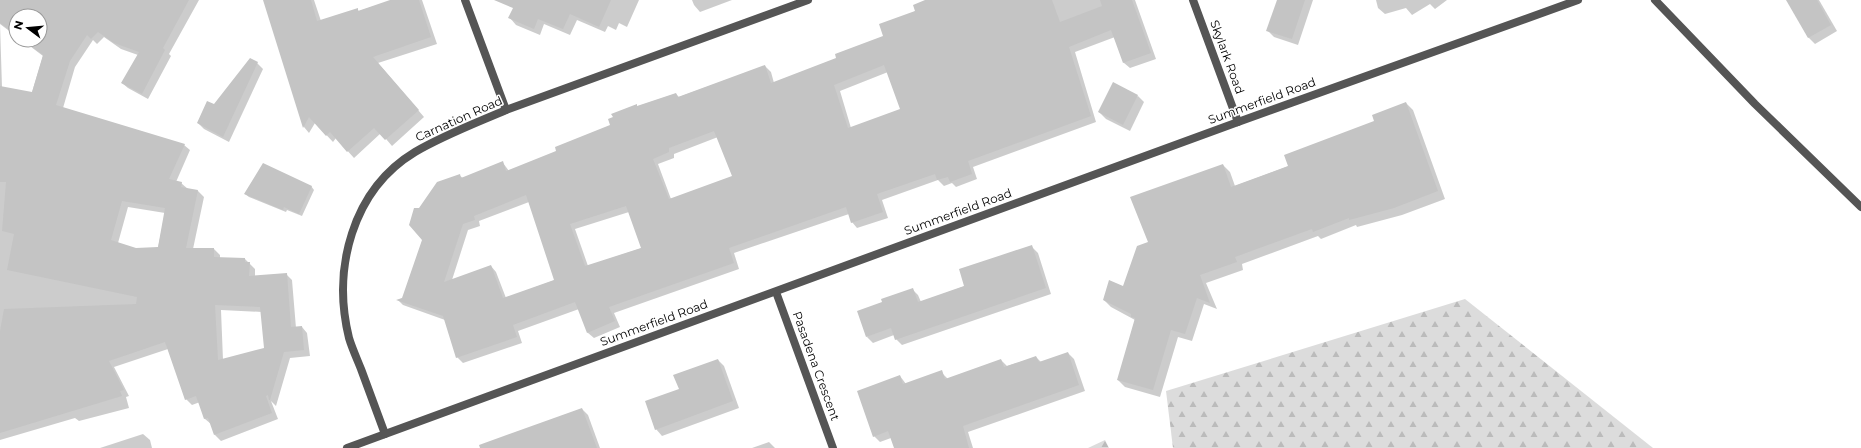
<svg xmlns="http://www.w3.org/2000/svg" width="1861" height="448" viewBox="0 0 1861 448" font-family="Montserrat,sans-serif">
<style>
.forest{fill:url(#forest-firs)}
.shadow{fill:#0003;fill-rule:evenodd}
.building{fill:#c4c4c4;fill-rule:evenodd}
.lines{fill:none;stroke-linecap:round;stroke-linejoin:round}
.lane{stroke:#555;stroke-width:8}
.street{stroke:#555;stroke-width:8}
.labels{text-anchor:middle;stroke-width:3;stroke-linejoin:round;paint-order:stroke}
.street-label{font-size:12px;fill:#000;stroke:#fff}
</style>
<defs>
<pattern id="forest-firs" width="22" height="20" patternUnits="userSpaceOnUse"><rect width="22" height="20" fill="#dcdcdc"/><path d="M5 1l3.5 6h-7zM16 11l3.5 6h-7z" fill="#bbb"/></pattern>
</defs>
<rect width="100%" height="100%" fill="#fff"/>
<!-- forest -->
<g class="forest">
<polygon points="1465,299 1653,448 1173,448 1166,391"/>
<polygon points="1105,440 1109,448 1088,448"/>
</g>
<!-- shadow -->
<g class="shadow">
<path d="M 0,0 L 199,0 L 169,54 L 171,56 L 148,99 L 128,88 L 122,83 L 138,55 L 121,49 L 104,37 L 97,44 L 93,40 L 75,67 L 63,108 L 184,145 L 190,150 L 176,182 L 181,183 L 188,189 L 198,191 L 204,197 L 193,249 L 214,249 L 220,255 L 220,258 L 245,259 L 255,269 L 255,277 L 286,274 L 292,280 L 296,328 L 302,327 L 307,333 L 310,356 L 290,358 L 276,406 L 271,401 L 278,419 L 221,441 L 215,435 L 211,424 L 205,419 L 200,402 L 192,405 L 186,399 L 168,349 L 114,367 L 129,396 L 126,397 L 129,408 L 79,421 L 75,418 L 0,440 ZM 16,16 L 40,16 L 40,40 L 22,40 L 43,56 L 5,182 L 0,24 L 16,36 ZM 128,207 L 165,213 L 158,248 L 136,249 L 118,243 ZM 221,310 L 262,312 L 265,349 L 223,360 Z"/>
<polygon points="264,0 314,0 321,21 357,9 359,11 393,0 422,0 437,44 378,63 424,117 392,146 381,133 354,158 336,138 333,142 315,123 309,133 304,127"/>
<polygon points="517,0 639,0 627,27 619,23 616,30 608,26 605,32 577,20 570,35 544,24 540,35 516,25 510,18"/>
<polygon points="692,0 732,0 700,12 694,5"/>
<path d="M 928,0 L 1135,0 L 1156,59 L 1130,68 L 1124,63 L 1115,37 L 1075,52 L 1096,122 L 973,167 L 977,179 L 956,187 L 952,183 L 944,186 L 938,180 L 882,200 L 888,218 L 857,228 L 852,222 L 849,214 L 734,253 L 739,269 L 614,313 L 620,327 L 594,338 L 588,333 L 579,309 L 518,331 L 522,343 L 463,363 L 457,357 L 445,320 L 403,305 L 398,300 L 403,298 L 423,240 L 419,209 L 460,176 L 463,178 L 503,163 L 509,171 L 557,152 L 611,126 L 636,105 L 638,107 L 676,94 L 679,97 L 765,66 L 771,72 L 774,83 L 837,59 L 885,37 ZM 888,72 L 901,110 L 851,128 L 840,91 ZM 718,137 L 734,177 L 671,199 L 658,164 L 674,158 L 674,154 ZM 529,202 L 555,280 L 506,298 L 496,272 L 491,266 L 452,280 L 468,230 L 480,226 L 479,221 ZM 629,212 L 642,248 L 588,266 L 575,229 Z"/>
<polygon points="1278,0 1313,0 1298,45 1274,37 1267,30"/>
<polygon points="1376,0 1447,0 1435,9 1430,4 1412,15 1406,8 1385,14 1378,8"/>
<polygon points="1788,0 1819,0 1837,31 1815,44 1808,37"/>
<polygon points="257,63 263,69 229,142 204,129 198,123"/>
<polygon points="1138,96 1144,102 1130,131 1106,119 1099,112"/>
<polygon points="1406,103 1413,110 1445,199 1402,215 1357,227 1356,225 1321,239 1318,236 1242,264 1243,270 1206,283 1217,309 1204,304 1192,341 1178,337 1160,397 1125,387 1118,380 1135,320 1111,307 1104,300 1124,287 1149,242 1223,165 1230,172 1235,186 1289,166 1376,122"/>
<polygon points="311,186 314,190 302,216 287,210 286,212 249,197 245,194"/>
<polygon points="1032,247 1038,253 1051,294 902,345 896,339 894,335 873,343 867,337 883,303 912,289 918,295 921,302 965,286"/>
<polygon points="1068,353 1074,359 1085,391 968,432 973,448 895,448 891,438 880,442 874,436 900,376 906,384 941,372 948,379 1001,360 1007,366 1036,357 1041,362"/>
<polygon points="718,360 724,366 739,408 662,436 656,429 680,389"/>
<polygon points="582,409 588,415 600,448 522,448"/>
<polygon points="143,434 150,440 152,448 100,448"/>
<polygon points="769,442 775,448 752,448"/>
</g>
<!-- building -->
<g class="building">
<path d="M 0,0 L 189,0 L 163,48 L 165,50 L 142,94 L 121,83 L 139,52 L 114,43 L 98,32 L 91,39 L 87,35 L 70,61 L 56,105 L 185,144 L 169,179 L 182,182 L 181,187 L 198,190 L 186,248 L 214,248 L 214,257 L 245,258 L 245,262 L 250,262 L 249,276 L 287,273 L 291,327 L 302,326 L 304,350 L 284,352 L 270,400 L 269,400 L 268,395 L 266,396 L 272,413 L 214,435 L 208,418 L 204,419 L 196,396 L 185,400 L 165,342 L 109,361 L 124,390 L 120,391 L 122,396 L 0,433 L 0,331 L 4,309 L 136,304 L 137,297 L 7,270 L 14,234 L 2,231 L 6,182 L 0,182 L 0,86 L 32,92 L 43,55 L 22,40 L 40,40 L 40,16 L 16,16 L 16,35 L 0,23 ZM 122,201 L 165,208 L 158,247 L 136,248 L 111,240 ZM 215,305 L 260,307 L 264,348 L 218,360 Z"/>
<polygon points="263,0 311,0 317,21 358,8 358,11 390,0 419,0 431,37 373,57 419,110 385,140 374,128 347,152 330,132 326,136 309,117 303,128"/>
<polygon points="494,0 611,0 599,27 570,14 563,29 538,19 534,29 508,18 513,8"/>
<path d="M 925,0 L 1052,0 L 1060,22 L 1102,6 L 1100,0 L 1132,0 L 1151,53 L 1123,63 L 1111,30 L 1069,47 L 1091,116 L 968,161 L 972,174 L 950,182 L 948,177 L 937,180 L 935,174 L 877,194 L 883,212 L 851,223 L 846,207 L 729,248 L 734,263 L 609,307 L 615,321 L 587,333 L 575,302 L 513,325 L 517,337 L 456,358 L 443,316 L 396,300 L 402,298 L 422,240 L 409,225 L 414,208 L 419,208 L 437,182 L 460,174 L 461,178 L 503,161 L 506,171 L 556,151 L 555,147 L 610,125 L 608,119 L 613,117 L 611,114 L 637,104 L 637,106 L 676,93 L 678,97 L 765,65 L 771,83 L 836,58 L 835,54 L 883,36 L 879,24 L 915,11 L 913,5 ZM 884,65 L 900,109 L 848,128 L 834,85 ZM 714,131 L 732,176 L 669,199 L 653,159 L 669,152 L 669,148 ZM 526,195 L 554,280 L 503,298 L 491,265 L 444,282 L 463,224 L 475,220 L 474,216 ZM 626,206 L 641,248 L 585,266 L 570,224 Z"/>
<polygon points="1277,0 1305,0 1292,39 1266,31"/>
<polygon points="1786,0 1817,0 1831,25 1808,38"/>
<polygon points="250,58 258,62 223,137 197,123 207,101 214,104"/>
<polygon points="1113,82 1138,95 1123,125 1098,112"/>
<polygon points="1406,102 1438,191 1394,208 1349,220 1349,218 1313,232 1312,229 1235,257 1237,262 1200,275 1210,303 1197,298 1185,334 1171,330 1153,390 1117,380 1135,318 1131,317 1131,314 1103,300 1109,280 1123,286 1137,246 1148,242 1130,197 1223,164 1231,187 1288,166 1284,155 1374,121 1372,115"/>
<polygon points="263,163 312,186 299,214 284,207 283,210 244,194"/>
<polygon points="1032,245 1046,288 895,340 891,328 866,337 857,311 882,302 881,299 913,288 918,302 964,286 959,269"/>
<polygon points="1068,352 1079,385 963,426 969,448 894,448 888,431 873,437 857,391 900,375 903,384 942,370 945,379 1001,359 1004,367 1036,356 1039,362"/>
<polygon points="718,359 733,401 655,430 645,401 679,389 673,375"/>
<polygon points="582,408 597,448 480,448 479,445"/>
</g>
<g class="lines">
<!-- lane -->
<polyline class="lane" points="1655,0 1755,104 1861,207"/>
<!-- street -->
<g class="street">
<polyline points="465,0 506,110"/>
<polyline points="1193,0 1238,122"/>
<polyline points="776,292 833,448"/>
<path d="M 385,434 C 377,412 369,391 361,369 C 357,359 352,348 349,338 C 332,269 352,190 415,152 C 444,135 476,123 506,110 L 808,0"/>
<polyline points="347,448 1238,122 1578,0"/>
</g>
</g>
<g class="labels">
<!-- street labels -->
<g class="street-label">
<text transform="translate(1227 57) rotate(70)" y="4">Skylark Road</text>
<text transform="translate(1262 101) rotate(-20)" y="4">Summerfield Road</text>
<text transform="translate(459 119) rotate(-24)" y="4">Carnation Road</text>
<text transform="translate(958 212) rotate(-20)" y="4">Summerfield Road</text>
<text transform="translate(654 323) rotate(-20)" y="4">Summerfield Road</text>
<text transform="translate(816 366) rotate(70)" y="4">Pasadena Crescent</text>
</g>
</g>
<!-- north arrow -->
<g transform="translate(28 28) rotate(286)"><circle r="19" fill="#ffffff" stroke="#999999"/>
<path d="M0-3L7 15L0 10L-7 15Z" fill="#000000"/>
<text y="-6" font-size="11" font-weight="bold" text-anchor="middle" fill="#000000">N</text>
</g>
</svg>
